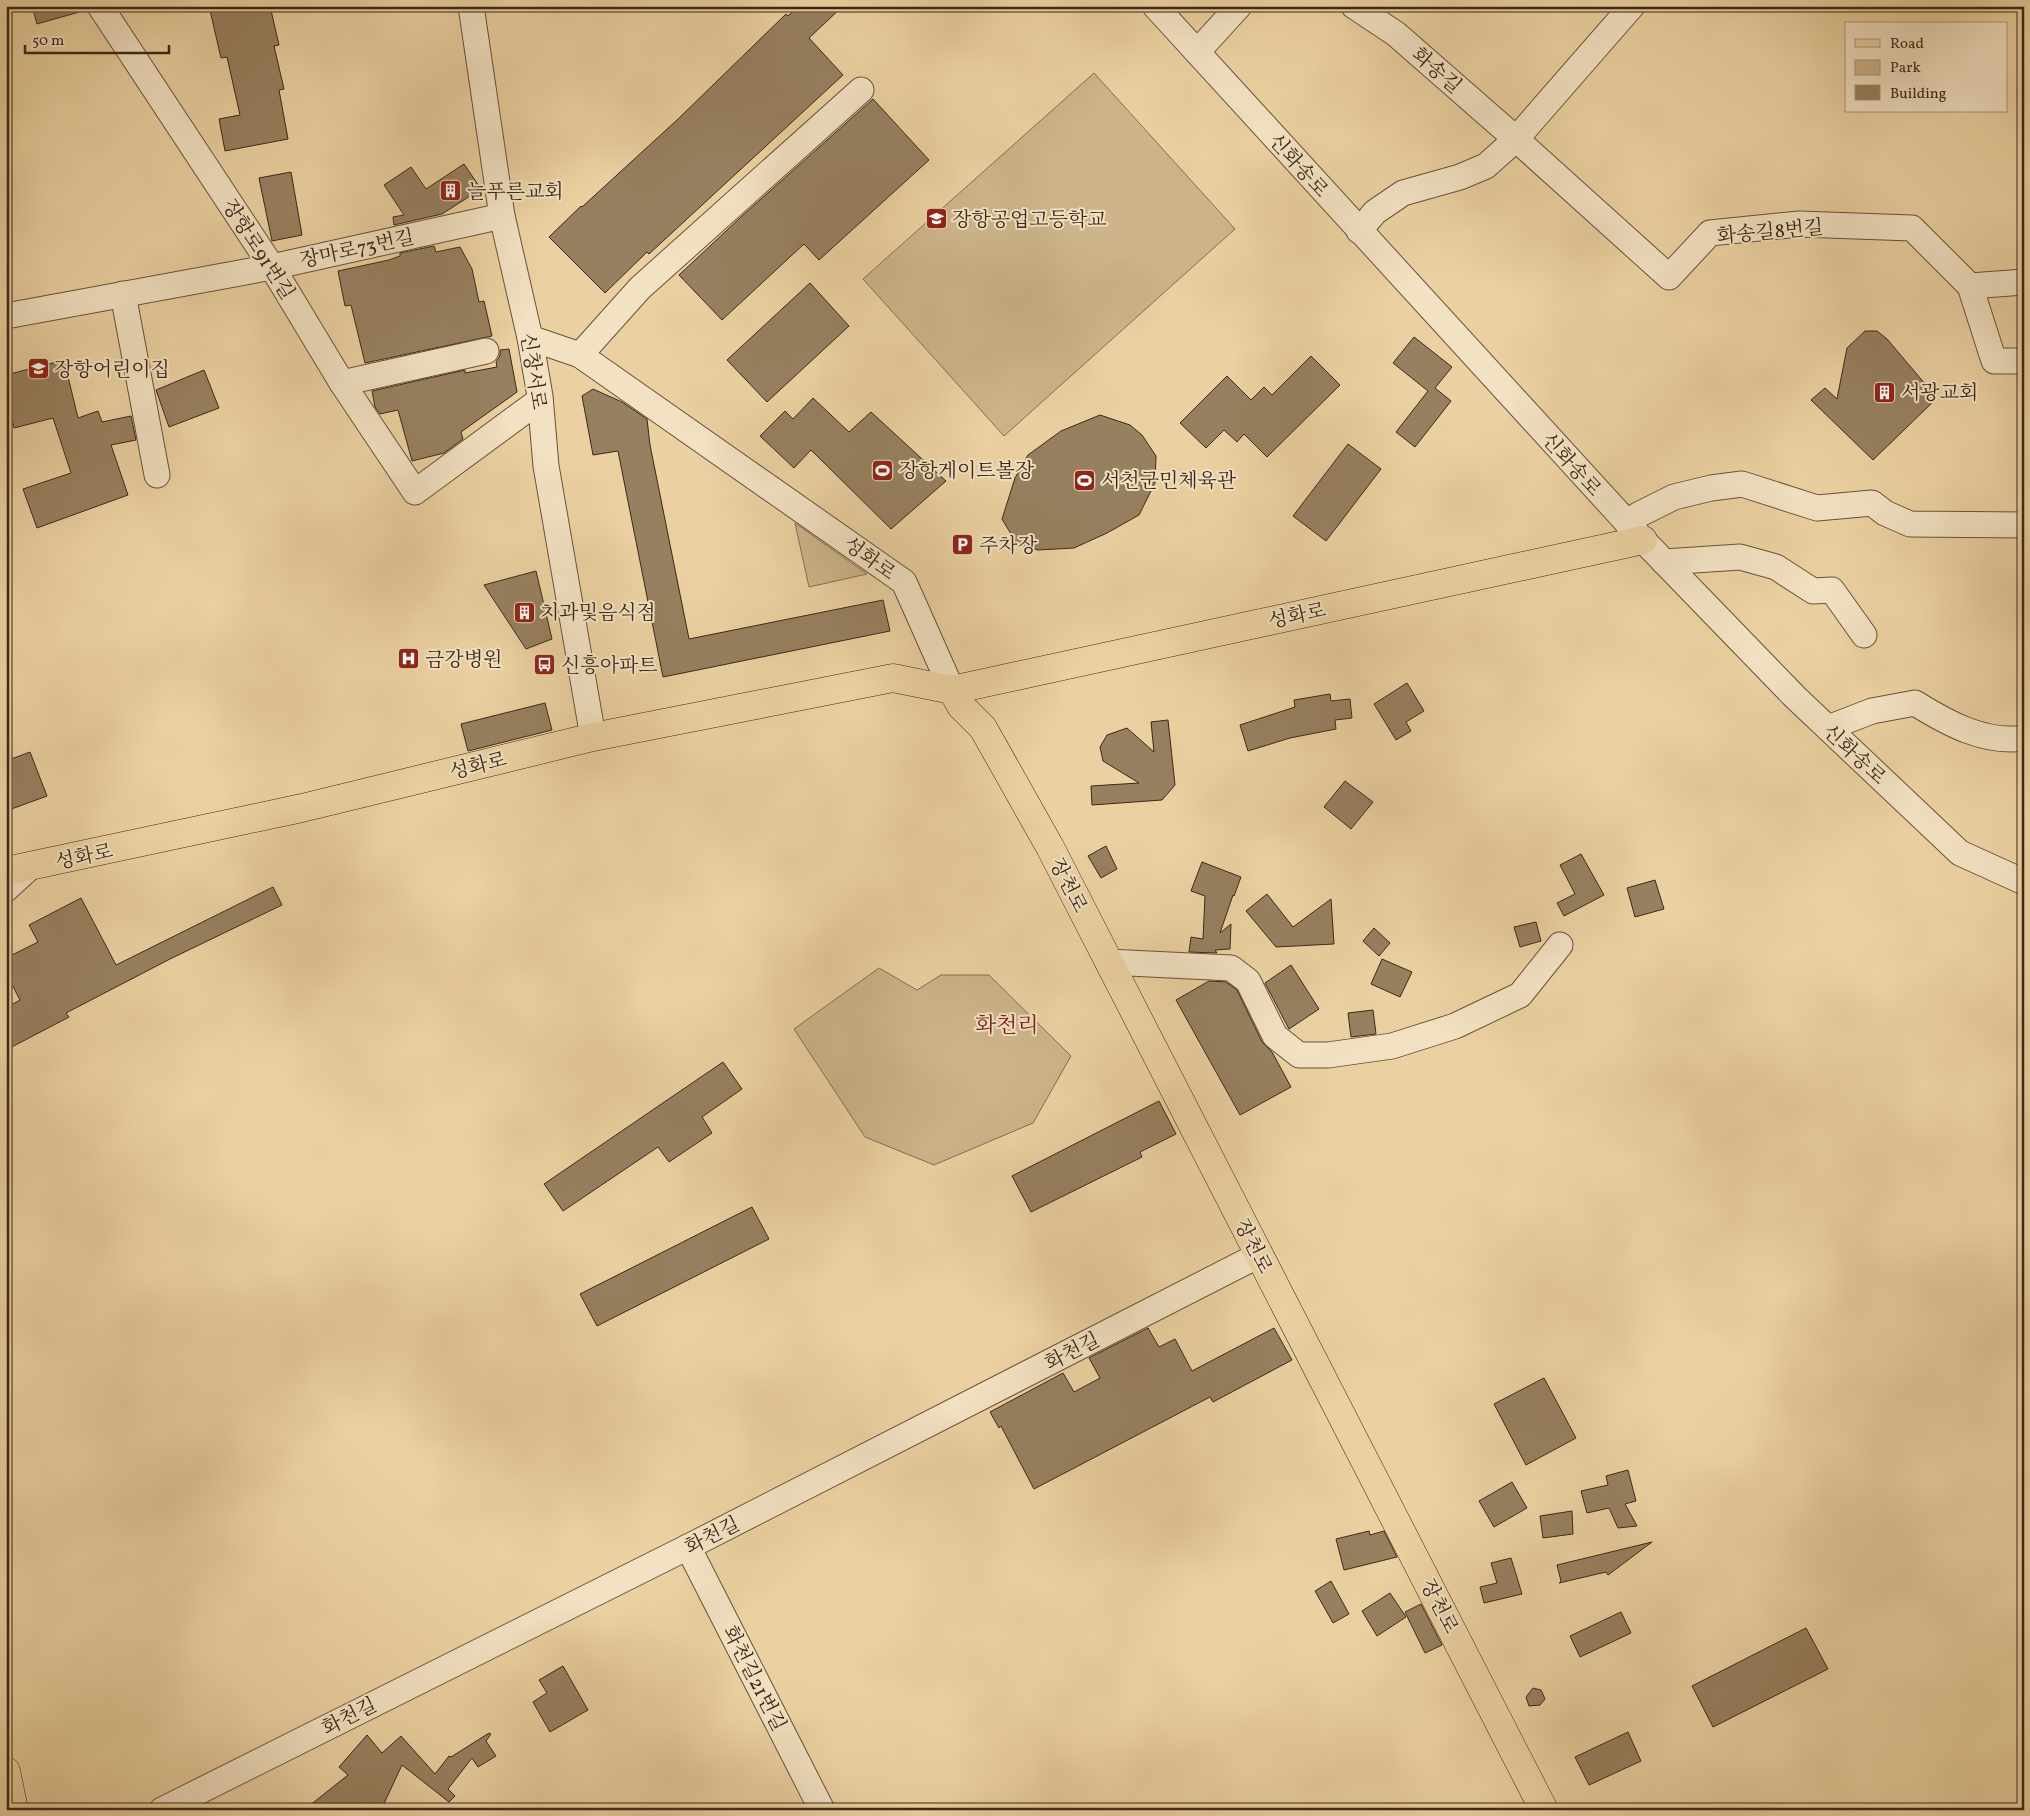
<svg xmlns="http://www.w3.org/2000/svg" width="2030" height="1816" viewBox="0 0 2030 1816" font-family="Vollkorn,'Noto Serif KR',serif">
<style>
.green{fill:#cdb48a;stroke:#846e52}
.building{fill:#978060;stroke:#3b2819}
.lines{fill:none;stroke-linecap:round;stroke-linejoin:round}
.minor-casing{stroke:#67523b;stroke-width:27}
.major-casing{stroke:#3b2819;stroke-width:29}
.minor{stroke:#f2e1c2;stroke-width:25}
.major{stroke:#ebd1a1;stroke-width:28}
.labels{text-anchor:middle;stroke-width:4;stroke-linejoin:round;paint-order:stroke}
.street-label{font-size:20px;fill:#3b2819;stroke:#f2e1c2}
.poi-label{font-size:20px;fill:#3b2819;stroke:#f2e1c2;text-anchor:start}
.quarter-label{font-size:22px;fill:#7a1f14;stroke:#f2e1c2}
</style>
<rect width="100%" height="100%" fill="#ebd1a1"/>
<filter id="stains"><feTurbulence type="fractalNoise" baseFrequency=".004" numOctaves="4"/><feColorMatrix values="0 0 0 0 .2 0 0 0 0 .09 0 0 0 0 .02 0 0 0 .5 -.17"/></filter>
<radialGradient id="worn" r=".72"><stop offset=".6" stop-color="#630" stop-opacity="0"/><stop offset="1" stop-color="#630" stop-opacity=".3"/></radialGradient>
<!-- green -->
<g class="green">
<polygon points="1094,73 1235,229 1004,436 863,279"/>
<polygon points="795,523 867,574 809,587"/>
<polygon points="879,968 917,990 941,975 989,975 1071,1056 1033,1123 934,1165 865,1137 794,1029"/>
</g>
<!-- building -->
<g class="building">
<polygon points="32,6 82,6 83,11 37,24"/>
<polygon points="209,6 270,6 279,45 274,46 284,89 279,90 288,139 225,151 219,119 240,115 227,57 221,58"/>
<polygon points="798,6 843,6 809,38 843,75 649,254 647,252 605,293 549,237 581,206 582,207 677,120 786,14 788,16"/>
<polygon points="873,99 929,160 819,260 804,244 722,320 679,275 741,217"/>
<polygon points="464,164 481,189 442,214 394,225 393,217 404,215 384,185 411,167 426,189"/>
<polygon points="291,172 302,235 272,241 259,178"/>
<polygon points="434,246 436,252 460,247 472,269 479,302 484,301 492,336 365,363 351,305 345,306 338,271 389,260 400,256 400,253"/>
<polygon points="810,283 849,326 767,402 727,360"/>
<polygon points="1865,331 1877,331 1887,339 1937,398 1873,460 1811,400 1825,388 1837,399 1847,348"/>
<polygon points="1414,337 1452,367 1435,388 1451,401 1415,447 1396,432 1428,391 1393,363"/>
<polygon points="509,349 517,392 461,432 463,439 444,453 412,461 398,410 380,414 375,407 372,391 465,370 465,373 497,367 496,362 500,356 500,350"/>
<polygon points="1311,356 1340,385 1267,457 1244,434 1237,442 1224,430 1206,448 1180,423 1227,376 1251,400 1264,387 1272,395"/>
<polygon points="64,360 78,418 98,411 102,422 131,416 136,440 111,445 128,495 37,528 23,489 71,473 53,418 14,428 6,395 6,375"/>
<polygon points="204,370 219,408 169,427 156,390"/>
<polygon points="593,389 622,402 647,419 650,445 689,639 883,600 890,631 663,677 618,451 593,455 582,396"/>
<polygon points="813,398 849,432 871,412 946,481 891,529 811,450 794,468 760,436 785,411 793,419"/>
<polygon points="1100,415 1130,425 1142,435 1156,456 1155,483 1139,515 1107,533 1074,548 1038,550 1017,544 1002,519 1015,478 1028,455 1061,431"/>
<polygon points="1348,444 1381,469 1326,541 1293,516"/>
<polygon points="536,571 552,639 526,649 484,585"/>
<polygon points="1407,683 1424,711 1406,722 1411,731 1396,740 1374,704"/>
<polygon points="1330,694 1331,701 1350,699 1352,718 1335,720 1336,729 1290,738 1248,751 1240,725 1295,707 1294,700"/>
<polygon points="545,703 552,730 468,751 461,724"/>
<polygon points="1168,720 1175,785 1162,800 1092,805 1091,786 1139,783 1103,761 1100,747 1107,735 1127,728 1154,752 1151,722"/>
<polygon points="30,752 47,796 6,811 6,761"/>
<polygon points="1345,781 1373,802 1351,829 1324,807"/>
<polygon points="1106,846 1117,869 1101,878 1088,856"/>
<polygon points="1581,854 1604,895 1564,916 1557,903 1575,894 1560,865"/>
<polygon points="1202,862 1241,877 1234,896 1233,895 1220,933 1231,924 1230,949 1215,950 1217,953 1189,952 1191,937 1203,939 1205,896 1191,891"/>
<polygon points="1655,880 1664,909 1635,917 1627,888"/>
<polygon points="273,887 282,905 170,959 66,1013 69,1017 6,1050 6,1008 20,1000 6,973 6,958 38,942 29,925 81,898 116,965"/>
<polygon points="1267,894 1293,927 1331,899 1334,944 1276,947 1246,911"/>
<polygon points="1536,922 1541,941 1520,947 1514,927"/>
<polygon points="1374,928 1390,943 1379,956 1363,941"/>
<polygon points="1382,959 1412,972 1400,997 1371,984"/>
<polygon points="1291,965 1319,1009 1289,1029 1265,983"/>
<polygon points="1209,981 1226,982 1237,990 1262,1042 1272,1052 1291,1087 1240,1115 1176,1000"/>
<polygon points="1373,1010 1376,1034 1351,1037 1348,1013"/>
<polygon points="723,1062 742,1089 702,1117 712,1133 669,1162 658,1147 563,1211 544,1184"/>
<polygon points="1159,1101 1176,1134 1140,1152 1142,1157 1031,1212 1012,1176"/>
<polygon points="752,1207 769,1239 597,1326 580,1294"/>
<polygon points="1148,1328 1159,1347 1175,1339 1192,1371 1274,1328 1292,1360 1213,1402 1210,1397 1034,1489 1001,1426 999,1428 990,1412 1063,1373 1074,1392 1100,1378 1089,1358"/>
<polygon points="1544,1378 1576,1438 1526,1465 1494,1404"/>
<polygon points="1628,1470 1636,1501 1625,1504 1637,1526 1618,1528 1609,1508 1587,1513 1581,1491 1608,1485 1606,1476"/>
<polygon points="1512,1482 1527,1508 1494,1527 1479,1501"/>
<polygon points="1572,1511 1573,1534 1543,1538 1540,1516"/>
<polygon points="1369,1531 1370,1535 1384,1531 1397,1557 1344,1570 1336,1539"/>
<polygon points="1652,1542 1608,1575 1606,1572 1559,1583 1561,1581 1557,1565"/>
<polygon points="1511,1558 1522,1594 1484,1603 1480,1587 1497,1583 1491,1563"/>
<polygon points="1331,1581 1349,1614 1333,1623 1315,1591"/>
<polygon points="1390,1593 1406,1617 1377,1636 1362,1611"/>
<polygon points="1421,1604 1442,1645 1425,1653 1405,1612"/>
<polygon points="1621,1612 1631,1633 1580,1657 1570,1636"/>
<polygon points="1806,1628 1828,1669 1713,1727 1692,1686"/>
<polygon points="563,1666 588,1710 550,1732 533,1702 547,1693 539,1680"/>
<polygon points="1533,1688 1541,1690 1545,1699 1540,1705 1529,1706 1526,1697"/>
<polygon points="1628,1732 1641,1761 1589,1785 1575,1757"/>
<polygon points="489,1733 491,1734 486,1741 496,1756 478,1767 472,1758 448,1789 455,1796 449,1802 402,1765 381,1810 363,1810 353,1805 347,1810 304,1810 348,1775 339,1767 367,1735 382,1753 401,1736 435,1774 449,1756 451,1757"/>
</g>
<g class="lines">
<defs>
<g id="minor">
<polyline points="100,6 272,267 342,383 415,492 540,400"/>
<polyline points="471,6 502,216 530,338 540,396 546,466 593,737"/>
<polyline points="1155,6 1643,540 1795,697 1960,853 2024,882"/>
<polyline points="1354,6 1396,34 1516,139 1486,166 1460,177 1403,193 1375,212 1359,231"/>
<polyline points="1632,6 1516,139 1669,277 1710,233 1799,224 1912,228 1970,286 1994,361 2017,361"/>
<polyline points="1197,52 1239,6"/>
<polyline points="1970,286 2024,282"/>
<polyline points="123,294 157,475"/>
<polyline points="6,316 272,267 502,216"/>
<polyline points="530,338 580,355 904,582 952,690"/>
<polyline points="580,355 640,288 861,90"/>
<polyline points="342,383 486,351"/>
<polyline points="1627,523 1638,515 1674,497 1711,488 1742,484 1817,508 1872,503 1885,513 1910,524 2024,525"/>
<polyline points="1664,562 1740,557 1776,567 1813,591 1832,590 1864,635"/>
<path d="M 1828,728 L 1872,711 L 1915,703 C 1947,723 1985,744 2024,738"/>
<polyline points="6,889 30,867"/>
<polyline points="1108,962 1231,968 1248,981 1275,1036 1299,1055 1328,1055 1392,1046 1455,1026 1520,995 1560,945"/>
<polyline points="688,1547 822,1810"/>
<polyline points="162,1810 688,1547 1259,1255"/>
</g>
<g id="major">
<polyline points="952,690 961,706 983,728 1050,847 1544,1810"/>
<polyline points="6,871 302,808 593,737 893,678 952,690 1643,540"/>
<polyline points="6,1771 14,1810"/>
</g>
</defs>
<!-- minor casing -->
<use href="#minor" class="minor-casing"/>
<!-- major casing -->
<use href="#major" class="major-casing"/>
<!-- minor -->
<use href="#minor" class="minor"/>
<!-- major -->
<use href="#major" class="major"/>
</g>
<!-- icons -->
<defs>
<symbol id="building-square" viewBox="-11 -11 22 22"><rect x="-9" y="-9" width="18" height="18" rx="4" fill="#8f2418" stroke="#f2e1c2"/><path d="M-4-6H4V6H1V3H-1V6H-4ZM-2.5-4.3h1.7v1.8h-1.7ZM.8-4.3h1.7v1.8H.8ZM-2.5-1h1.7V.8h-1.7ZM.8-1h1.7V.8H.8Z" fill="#fff"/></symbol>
<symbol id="school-square" viewBox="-11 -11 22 22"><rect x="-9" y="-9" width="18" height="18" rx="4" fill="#8f2418" stroke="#f2e1c2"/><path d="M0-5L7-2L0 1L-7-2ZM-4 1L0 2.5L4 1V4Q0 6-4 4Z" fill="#fff"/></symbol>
<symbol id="stadium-square" viewBox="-11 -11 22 22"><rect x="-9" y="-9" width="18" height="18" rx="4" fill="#8f2418" stroke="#f2e1c2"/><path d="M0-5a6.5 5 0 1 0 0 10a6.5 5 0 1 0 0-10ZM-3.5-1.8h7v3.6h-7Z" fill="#fff"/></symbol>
<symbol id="parking-square" viewBox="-11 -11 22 22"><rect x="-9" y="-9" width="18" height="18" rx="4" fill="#8f2418" stroke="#f2e1c2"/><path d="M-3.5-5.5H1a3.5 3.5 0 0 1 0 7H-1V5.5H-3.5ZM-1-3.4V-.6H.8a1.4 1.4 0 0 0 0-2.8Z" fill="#fff"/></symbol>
<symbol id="hospital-square" viewBox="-11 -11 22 22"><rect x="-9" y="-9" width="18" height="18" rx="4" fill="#8f2418" stroke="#f2e1c2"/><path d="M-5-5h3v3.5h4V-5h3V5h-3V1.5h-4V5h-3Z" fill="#fff"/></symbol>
<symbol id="bus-square" viewBox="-11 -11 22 22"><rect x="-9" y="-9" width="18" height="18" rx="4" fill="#8f2418" stroke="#f2e1c2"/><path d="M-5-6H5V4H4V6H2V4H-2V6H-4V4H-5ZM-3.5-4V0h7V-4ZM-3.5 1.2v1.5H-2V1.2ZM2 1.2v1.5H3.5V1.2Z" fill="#fff"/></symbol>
</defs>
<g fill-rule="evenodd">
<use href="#building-square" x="438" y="178" width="25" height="25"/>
<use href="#school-square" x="924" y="206" width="25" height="25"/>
<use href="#school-square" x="26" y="356" width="25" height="25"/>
<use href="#building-square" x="1872" y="380" width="25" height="25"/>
<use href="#stadium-square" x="870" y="458" width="25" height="25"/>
<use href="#stadium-square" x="1072" y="468" width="25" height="25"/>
<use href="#parking-square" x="950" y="532" width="25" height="25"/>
<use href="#building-square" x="512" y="600" width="25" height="25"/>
<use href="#hospital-square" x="396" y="646" width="25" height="25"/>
<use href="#bus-square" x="532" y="652" width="25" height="25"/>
</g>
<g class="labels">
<!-- street labels -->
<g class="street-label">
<text transform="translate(1437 70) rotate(41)" y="7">화송길</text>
<text transform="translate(1299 165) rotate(48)" y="7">신화송로</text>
<text transform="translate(1770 231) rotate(-5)" y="7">화송길8번길</text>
<text transform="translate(357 248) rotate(-12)" y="7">장마로73번길</text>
<text transform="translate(259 249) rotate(57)" y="7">장항로91번길</text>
<text transform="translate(534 371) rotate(81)" y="7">신창서로</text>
<text transform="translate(1572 464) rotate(48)" y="7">신화송로</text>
<text transform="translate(870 558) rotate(36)" y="7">성화로</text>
<text transform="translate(1297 615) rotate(-12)" y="7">성화로</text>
<text transform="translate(1855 754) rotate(43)" y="7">신화송로</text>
<text transform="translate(478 765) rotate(-14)" y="7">성화로</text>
<text transform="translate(84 856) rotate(-12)" y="7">성화로</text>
<text transform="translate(1069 885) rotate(63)" y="7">장천로</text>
<text transform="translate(1254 1246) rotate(63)" y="7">장천로</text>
<text transform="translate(1072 1351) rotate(-27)" y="7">화천길</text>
<text transform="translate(712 1535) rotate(-27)" y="7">화천길</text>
<text transform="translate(1440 1606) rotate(63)" y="7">장천로</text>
<text transform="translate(755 1678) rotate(63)" y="7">화천길21번길</text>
<text transform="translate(349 1716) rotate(-27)" y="7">화천길</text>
</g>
<!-- poi labels -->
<g class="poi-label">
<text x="467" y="198">늘푸른교회</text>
<text x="952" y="226">장항공업고등학교</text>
<text x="54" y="376">장항어린이집</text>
<text x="1901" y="399">서광교회</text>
<text x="899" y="477">장항게이트볼장</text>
<text x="1101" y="487">서천군민체육관</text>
<text x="979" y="552">주차장</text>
<text x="540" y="619">치과및음식점</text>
<text x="425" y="666">금강병원</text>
<text x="561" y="672">신흥아파트</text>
</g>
<!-- quarter labels -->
<g class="quarter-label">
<text x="1007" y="1032">화천리</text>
</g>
</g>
<!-- margin -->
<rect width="2030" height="1816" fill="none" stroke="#ebd1a1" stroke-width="25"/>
<rect x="8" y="8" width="2015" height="1801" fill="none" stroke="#3b2819" stroke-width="2.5"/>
<rect x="12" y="12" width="2005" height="1791" fill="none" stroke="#3b2819"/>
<!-- legend -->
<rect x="1845" y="22" width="162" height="90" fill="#f2e1c2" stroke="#a9977e"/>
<rect x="1855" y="39" width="25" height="8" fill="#ebd1a1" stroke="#a9977e"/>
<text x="1890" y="48" font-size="15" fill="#3b2819">Road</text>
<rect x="1855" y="60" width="25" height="15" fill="#cdb48a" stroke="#a9977e"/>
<text x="1890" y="72" font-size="15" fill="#3b2819">Park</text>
<rect x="1855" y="85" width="25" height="15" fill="#978060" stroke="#a9977e"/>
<text x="1890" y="98" font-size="15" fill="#3b2819">Building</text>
<!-- scale -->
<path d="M25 45v8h144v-8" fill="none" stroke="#3b2819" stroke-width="2.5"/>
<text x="32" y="45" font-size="15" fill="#3b2819" stroke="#f2e1c2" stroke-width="4" paint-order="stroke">50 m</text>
<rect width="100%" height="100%" filter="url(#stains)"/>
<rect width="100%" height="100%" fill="url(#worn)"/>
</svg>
